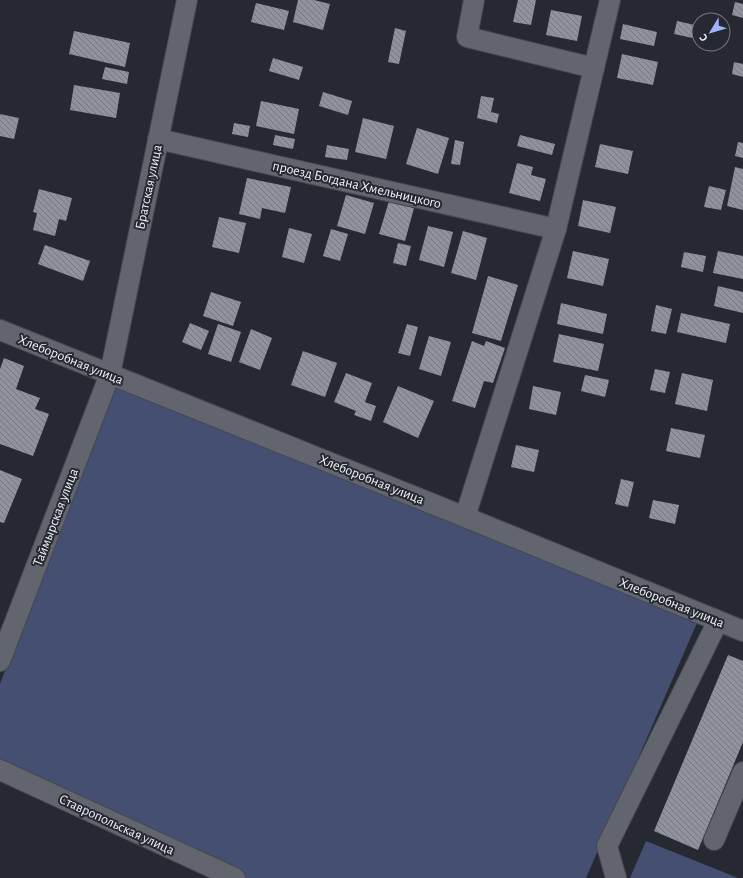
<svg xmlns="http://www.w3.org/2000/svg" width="743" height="878" viewBox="0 0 743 878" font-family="'Alegreya Sans',sans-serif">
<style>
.grass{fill:#454f72}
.building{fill:url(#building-back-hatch)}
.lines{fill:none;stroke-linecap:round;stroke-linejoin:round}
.minor-casing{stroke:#45484e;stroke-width:22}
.minor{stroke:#62656e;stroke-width:20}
.labels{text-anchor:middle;stroke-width:4;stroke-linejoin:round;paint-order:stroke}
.street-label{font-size:14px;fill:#eff1f7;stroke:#262931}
</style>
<defs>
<pattern id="building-back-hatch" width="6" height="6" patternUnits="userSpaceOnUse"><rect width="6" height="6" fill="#8f929c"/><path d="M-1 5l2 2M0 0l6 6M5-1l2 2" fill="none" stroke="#76787f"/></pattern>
</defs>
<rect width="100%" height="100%" fill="#262931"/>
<!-- grass -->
<g class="grass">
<polygon points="114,384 461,522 697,623 586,878 246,878 0,765 0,684"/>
<polygon points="646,841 738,878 630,878"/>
</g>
<!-- building -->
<g class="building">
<polygon points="298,0 314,0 330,4 323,30 293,22"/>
<polygon points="518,0 536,0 531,25 513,22"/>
<polygon points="735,2 743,4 743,18 732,15"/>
<polygon points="256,3 289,11 284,30 251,22"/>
<polygon points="551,10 582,16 577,41 546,35"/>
<polygon points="677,21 699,26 697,39 674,34"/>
<polygon points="623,24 657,32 654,46 620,39"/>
<polygon points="395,28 406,31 399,64 388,62"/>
<polygon points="74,31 130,43 125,67 69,54"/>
<polygon points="622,54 658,62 653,85 617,78"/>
<polygon points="273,58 303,67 299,80 269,71"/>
<polygon points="734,62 743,64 743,77 732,74"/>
<polygon points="105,67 129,72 127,84 102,79"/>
<polygon points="74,85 120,93 116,118 70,110"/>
<polygon points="323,92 352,101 348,115 319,106"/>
<polygon points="481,96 494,98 491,112 499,114 497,123 477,118"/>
<polygon points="261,101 299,109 294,134 256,126"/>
<polygon points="0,114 19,118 14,139 0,136"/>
<polygon points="363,118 394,126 386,159 355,152"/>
<polygon points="234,123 250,126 248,137 232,134"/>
<polygon points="417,128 449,138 438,174 406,164"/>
<polygon points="275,135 295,139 293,149 273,145"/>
<polygon points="520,135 555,144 552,155 517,146"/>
<polygon points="455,140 464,142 460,165 451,164"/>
<polygon points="738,142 743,143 743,158 735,156"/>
<polygon points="600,144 633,151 628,174 595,167"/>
<polygon points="327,145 349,149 347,160 325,157"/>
<polygon points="517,163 533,167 531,175 546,179 540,201 509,193"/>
<polygon points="735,167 743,169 743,210 727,206"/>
<polygon points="247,178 291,187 285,213 262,208 260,219 239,214"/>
<polygon points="709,186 726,190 721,210 704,207"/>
<polygon points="39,189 72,198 66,221 59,219 55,236 33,230 37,213 33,212"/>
<polygon points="346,195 374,203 365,234 337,226"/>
<polygon points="583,200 616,207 610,233 578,226"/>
<polygon points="389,201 414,208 405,241 379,234"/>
<polygon points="219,217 246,223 239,253 212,247"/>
<polygon points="428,226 453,232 444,267 419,260"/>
<polygon points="289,228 312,234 304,263 282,257"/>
<polygon points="331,229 348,234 340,261 323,256"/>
<polygon points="463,231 487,238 476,280 451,273"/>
<polygon points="398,243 411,246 406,266 393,263"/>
<polygon points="45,245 90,261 83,281 38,264"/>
<polygon points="573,251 609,259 603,286 567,278"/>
<polygon points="718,251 743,256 743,279 713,273"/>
<polygon points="684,252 706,256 703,272 681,267"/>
<polygon points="488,276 518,285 501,341 472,333"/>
<polygon points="718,286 743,292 743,313 714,306"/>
<polygon points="211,292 241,302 233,326 203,316"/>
<polygon points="561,303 607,314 603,334 557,324"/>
<polygon points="656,305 672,309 666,334 651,331"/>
<polygon points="681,313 730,324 726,343 677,332"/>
<polygon points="190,323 209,331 201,350 182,342"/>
<polygon points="218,324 241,332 231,362 208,354"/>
<polygon points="407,324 418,327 410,356 398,353"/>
<polygon points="251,329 272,338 260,370 239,362"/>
<polygon points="559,334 604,344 598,371 553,362"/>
<polygon points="429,336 451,342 441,376 419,369"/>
<polygon points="472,341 484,346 486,341 505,348 493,383 484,381 475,408 452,401"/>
<polygon points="303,351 337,363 325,397 291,385"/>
<polygon points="4,358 24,366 16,389 40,398 35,409 49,414 33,456 0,444 0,369"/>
<polygon points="655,369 670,372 665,393 650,390"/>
<polygon points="346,373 372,383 365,402 376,406 371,421 354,415 356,411 334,402"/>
<polygon points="682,373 713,380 707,411 675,404"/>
<polygon points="585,375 609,380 605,397 581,391"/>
<polygon points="398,386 434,401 418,438 383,422"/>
<polygon points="533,386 561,392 556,415 529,409"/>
<polygon points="671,428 705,435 700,458 666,451"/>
<polygon points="516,445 539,450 534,472 511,467"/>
<polygon points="0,470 22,479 4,523 0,522"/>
<polygon points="621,479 634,482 628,507 615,504"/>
<polygon points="653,500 679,505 675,524 649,518"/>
<polygon points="728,655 743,661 743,742 698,850 654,831"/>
</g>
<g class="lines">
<defs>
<g id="minor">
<polyline points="474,0 467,37 594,68"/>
<polyline points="158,139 556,229"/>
<polyline points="0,330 465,517 743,631"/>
<polyline points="465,517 556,229 610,0"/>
<polyline points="0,661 110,374 187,0"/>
<polyline points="0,770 235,878"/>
<polyline points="714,840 743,772"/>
<polyline points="616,878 607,846 718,621"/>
</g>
</defs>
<!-- minor casing -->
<use href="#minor" class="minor-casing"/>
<!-- minor -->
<use href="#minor" class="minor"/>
</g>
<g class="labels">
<!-- street labels -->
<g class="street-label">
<text transform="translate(357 184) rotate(13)" y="5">проезд Богдана Хмельницкого</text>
<text transform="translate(148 187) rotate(-78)" y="5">Братская улица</text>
<text transform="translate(71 359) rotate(22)" y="5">Хлеборобная улица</text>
<text transform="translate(372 479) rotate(22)" y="5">Хлеборобная улица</text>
<text transform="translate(55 517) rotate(-69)" y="5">Таймырская улица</text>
<text transform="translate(672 602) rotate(22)" y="5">Хлеборобная улица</text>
<text transform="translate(117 824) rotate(25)" y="5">Ставропольская улица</text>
</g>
</g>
<!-- north arrow -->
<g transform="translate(711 32) rotate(232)"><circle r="19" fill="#262931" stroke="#767980"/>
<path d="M0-3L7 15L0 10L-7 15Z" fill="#9eb4fd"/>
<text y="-6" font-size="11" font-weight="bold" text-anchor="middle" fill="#eff1f7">С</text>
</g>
</svg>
